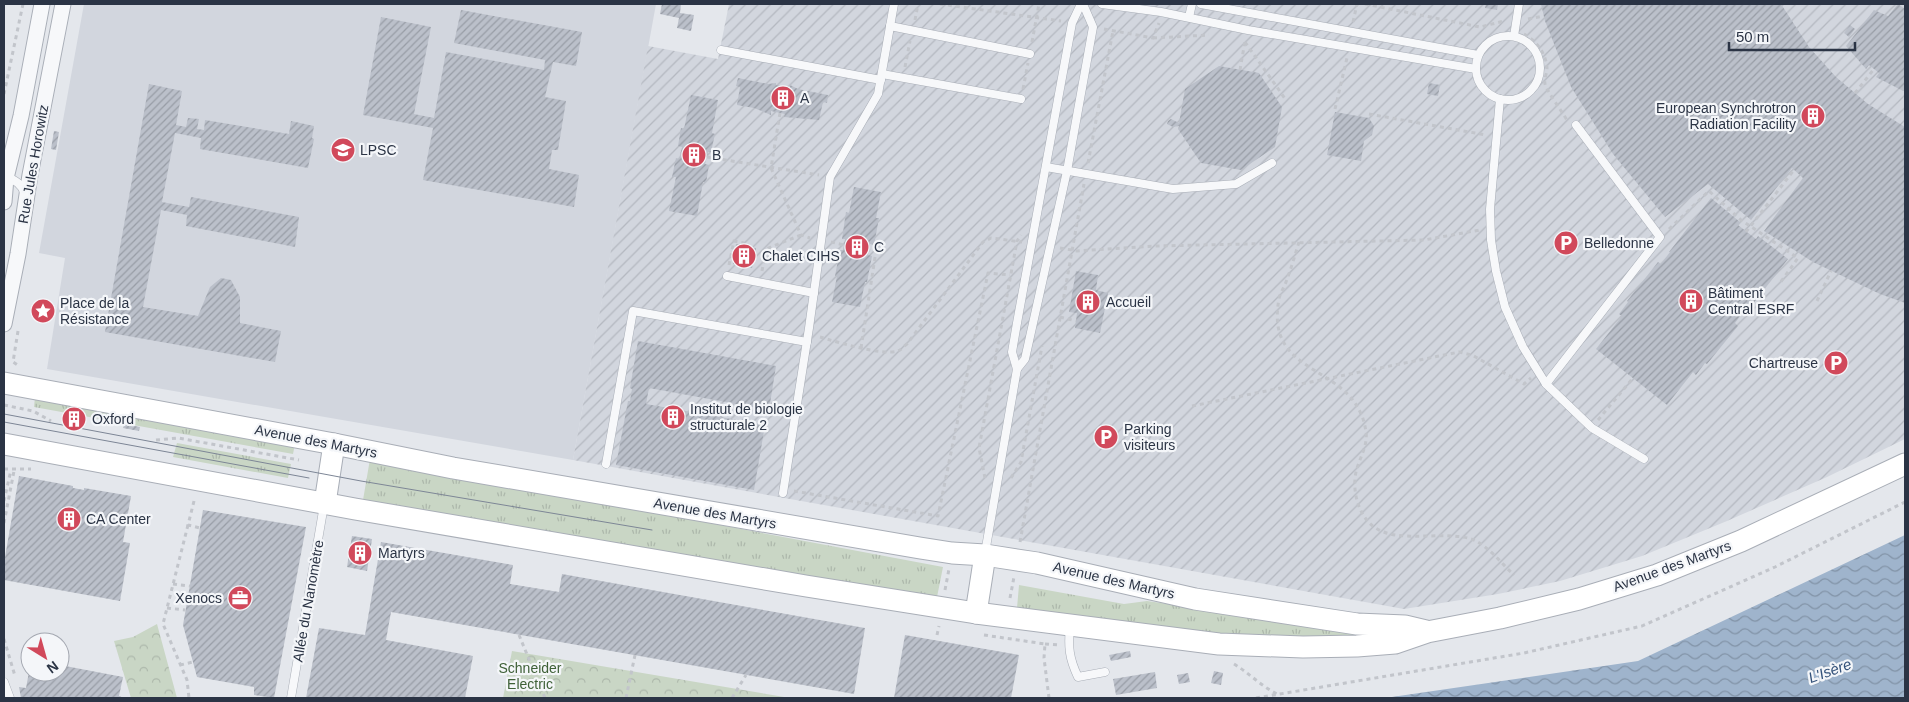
<svg xmlns="http://www.w3.org/2000/svg" width="1909" height="702" viewBox="0 0 1909 702" font-family="Arial,sans-serif">
<style>
.built{fill:#d2d6de}
.industrial{fill:url(#industrial-furrows)}
.grass{fill:url(#grass-tufts)}
.park{fill:url(#park-crowns)}
.water{fill:url(#water-waves)}
.building{fill:url(#building-hatch)}
.lines{fill:none;stroke-linecap:round;stroke-linejoin:round}
.service-casing{stroke:#a9aeb7;stroke-width:9}
.minor-casing{stroke:#a9aeb7;stroke-width:17}
.secondary-casing{stroke:#a9aeb7;stroke-width:23}
.path{stroke:#c2c5cb;stroke-width:3;stroke-dasharray:4 4;stroke-linecap:butt}
.service{stroke:#f7f8fa;stroke-width:8}
.minor{stroke:#f7f8fa;stroke-width:15}
.secondary{stroke:#fff;stroke-width:21}
.tram{stroke:#7d8696;stroke-width:1}
.path-bridge{stroke:#c2c5cb;stroke-width:3;stroke-dasharray:4 4;stroke-linecap:butt}
.labels{text-anchor:middle;stroke-width:4.5;stroke-linejoin:round;paint-order:stroke}
.poi-label{font-size:14px;fill:#2b3445;stroke:#f4f6f9;text-anchor:start}
.street-label{font-size:14px;fill:#2b3445;stroke:#f4f6f9}
.park-label{font-size:14px;fill:#3f6138;stroke:#f4f6f9}
.water-label{font-size:15px;font-style:italic;fill:#34527a;stroke:#f4f6f9}
</style>
<defs>
<pattern id="industrial-furrows" width="10" height="10" patternUnits="userSpaceOnUse" patternTransform="scale(1.25)"><rect width="10" height="10" fill="#d2d6de"/><path d="M-1 1l2-2M0 10L10 0M9 11l2-2" fill="none" stroke="#b4b8c0"/></pattern>
<pattern id="grass-tufts" width="24" height="20" patternUnits="userSpaceOnUse" patternTransform="scale(1.25)"><rect width="24" height="20" fill="#c9d6c5"/><path d="M3 7l-1-3M5 7V3M7 7l1-3M15 17l-1-3M17 17v-4M19 17l1-3" fill="none" stroke="#adb8ab"/></pattern>
<pattern id="park-crowns" width="20" height="18" patternUnits="userSpaceOnUse" patternTransform="scale(1.25)"><rect width="20" height="18" fill="#c9d6c5"/><path d="M2 6a3 3 0 1 1 6 0M12 15a3 3 0 1 1 6 0" fill="none" stroke="#adb8ab"/></pattern>
<pattern id="water-waves" width="16" height="10" patternUnits="userSpaceOnUse" patternTransform="scale(1.25)"><rect width="16" height="10" fill="#9fb4cc"/><path d="M0 5q4-4 8 0t8 0" fill="none" stroke="#8293a7"/></pattern>
<pattern id="building-hatch" width="6" height="6" patternUnits="userSpaceOnUse" patternTransform="scale(1.25)"><rect width="6" height="6" fill="#bbc0ca"/><path d="M-1 1l2-2M0 6l6-6M5 7l2-2" fill="none" stroke="#989da6"/></pattern>
</defs>
<rect width="100%" height="100%" fill="#e4e7ec"/>
<!-- built -->
<polygon class="built" points="84,4 656,4 573,460 47,369 65,258 39,253"/>
<!-- industrial -->
<polygon class="industrial" points="729,4 1905,4 1905,439 1827,477 1727,521 1642,556 1560,581 1498,594 1404,609 573,460 648,46 718,59"/>
<!-- grass -->
<g class="grass">
<polygon points="35,397 295,444 293,454 34,407"/>
<polygon points="177,443 291,464 288,478 173,457"/>
<polygon points="370,459 943,567 937,597 837,580 822,582 363,500"/>
<polygon points="1019,585 1124,604 1147,601 1376,634 1355,639 1210,633 1017,608"/>
</g>
<!-- park -->
<g class="park">
<polygon points="157,624 177,698 131,698 114,641 133,637"/>
<polygon points="512,651 790,698 503,698"/>
</g>
<!-- water -->
<polygon class="water" points="1905,535 1905,698 1385,698 1638,661"/>
<!-- building -->
<g class="building">
<polygon points="662,4 681,4 680,13 694,15 691,31 677,28 679,18 660,14"/>
<polygon points="1486,4 1498,4 1497,10 1485,8"/>
<polygon points="1541,4 1781,4 1809,47 1836,77 1868,104 1905,127 1905,303 1880,294 1813,262 1764,231 1803,178 1792,168 1751,220 1708,184 1665,217 1613,154 1571,87 1545,21"/>
<polygon points="1898,4 1905,9 1905,89 1903,91 1876,77 1879,73 1869,65 1866,69 1846,46 1874,10 1888,16"/>
<polygon points="461,10 582,32 576,66 553,62 545,97 566,101 558,150 552,150 549,169 579,175 574,207 423,180 433,128 363,115 381,17 431,27 414,114 434,118 446,52 544,70 545,60 454,43"/>
<polygon points="1850,25 1855,29 1849,37 1844,33"/>
<polygon points="1219,66 1259,73 1282,107 1275,147 1241,170 1201,163 1178,129 1179,126 1173,127 1167,124 1168,121 1171,119 1179,123 1185,89"/>
<polygon points="738,78 768,84 776,83 776,85 790,88 790,85 798,89 828,95 827,103 823,102 819,120 784,117 785,114 771,111 771,115 754,108 737,105 740,87 736,86"/>
<polygon points="1429,83 1440,85 1438,96 1427,94"/>
<polygon points="149,84 182,91 176,125 186,127 188,118 199,119 197,129 204,130 205,120 289,134 291,121 314,126 312,138 314,139 308,168 200,149 201,138 175,133 162,202 189,207 191,197 299,217 295,247 186,226 187,215 161,210 143,307 198,316 210,287 221,278 231,280 240,297 240,323 281,331 275,362 105,332"/>
<polygon points="691,95 718,100 712,133 715,134 711,152 708,152 705,164 709,165 706,183 703,182 697,216 669,211 676,177 672,177 676,158 679,159 682,147 678,146 681,128 684,129"/>
<polygon points="1335,112 1369,118 1374,126 1372,135 1364,141 1361,161 1327,155"/>
<polygon points="54,131 59,132 56,150 51,149"/>
<polygon points="854,187 881,192 876,218 879,218 874,245 870,244 868,255 872,256 867,282 865,282 860,307 832,302 837,276 835,276 840,250 843,250 845,239 842,239 846,212 849,213"/>
<polygon points="1711,198 1740,222 1738,225 1756,239 1758,236 1788,259 1746,313 1744,311 1735,323 1738,326 1707,364 1705,363 1696,375 1693,372 1667,405 1596,349 1622,316 1619,314 1628,302 1627,301 1658,262 1661,264 1670,252 1669,252"/>
<polygon points="736,244 756,248 752,268 733,264"/>
<polygon points="1076,271 1098,275 1096,290 1108,293 1100,333 1075,328 1077,313 1069,312"/>
<polygon points="638,341 776,366 769,410 649,388 646,404 765,425 754,490 616,465 628,401 630,401 632,389 630,388"/>
<polygon points="66,415 83,418 82,422 66,419"/>
<polygon points="124,424 140,427 139,431 123,428"/>
<polygon points="19,476 73,486 73,488 84,490 84,488 131,496 123,542 130,543 120,601 4,580 4,563"/>
<polygon points="203,510 306,527 274,698 254,695 254,687 197,677 183,625"/>
<polygon points="352,536 372,539 367,571 347,567"/>
<polygon points="381,542 513,565 510,584 559,592 562,574 865,628 854,694 391,612 386,640 473,656 465,698 306,698 319,628 365,635"/>
<polygon points="905,635 1019,655 1011,698 894,698"/>
<polygon points="1130,651 1131,657 1111,661 1109,655"/>
<polygon points="60,665 123,677 119,696 124,698 21,698 19,687 26,688 29,672 60,672"/>
<polygon points="1214,671 1223,673 1221,685 1211,683"/>
<polygon points="1155,672 1157,688 1116,695 1113,679"/>
<polygon points="1188,673 1190,682 1179,684 1177,675"/>
</g>
<g class="lines">
<defs>
<g id="service">
<polyline points="1102,4 1161,12 1248,30 1476,69"/>
<polyline points="1201,4 1478,55"/>
<polyline points="1189,17 1192,4"/>
<polyline points="890,26 1030,54"/>
<polyline points="1514,36 1519,4"/>
<circle cx="1508" cy="68" r="32"/>
<polyline points="721,50 881,80"/>
<polyline points="882,74 1021,99"/>
<polyline points="1500,99 1490,209 1491,240 1496,271 1505,307 1523,347 1546,384 1592,428 1644,459"/>
<polyline points="1046,167 1173,189 1236,184 1272,163"/>
<path d="M 5,177 C 14,179 22,184 25,194"/>
<polyline points="727,276 814,293"/>
<polyline points="1017,369 1025,359 1067,171 1093,27 1083,4"/>
<polyline points="1546,384 1660,237 1576,125"/>
<polyline points="606,464 633,311 807,342"/>
<polyline points="783,493 809,328 830,177 878,94 894,4"/>
<polyline points="985,553 1017,369 1012,352 1017,323 1072,23 1081,4"/>
<path d="M 1070,626 C 1068,647 1069,658 1078,677 L 1105,672"/>
<polyline points="4,682 10,698"/>
<polyline points="291,698 324,505"/>
</g>
<g id="minor">
<polyline points="4,202 6,178 21,116 42,4"/>
<polyline points="4,324 18,254 30,175 63,4"/>
</g>
<g id="secondary">
<polyline points="4,383 334,444 453,468 920,548 952,553 985,555 1037,563 1195,599 1357,624 1405,626 1426,631"/>
<polyline points="4,444 355,509 806,586 976,613 1219,644 1303,647 1357,646 1395,643 1427,632 1500,618 1579,599 1657,575 1741,541 1905,464"/>
<polyline points="325,503 334,444"/>
<polyline points="976,613 985,555"/>
</g>
</defs>
<!-- service casing -->
<use href="#service" class="service-casing"/>
<!-- minor casing -->
<use href="#minor" class="minor-casing"/>
<!-- secondary casing -->
<use href="#secondary" class="secondary-casing"/>
<!-- path -->
<g class="path">
<polyline points="940,4 1061,21"/>
<polyline points="1365,4 1480,27 1504,21"/>
<polyline points="1528,19 1544,16"/>
<polyline points="915,20 918,4"/>
<polyline points="1353,22 1357,4"/>
<polyline points="1104,29 1153,38 1159,23"/>
<path d="M 1524,34 C 1537,41 1546,54 1547,68 C 1547,73 1544,79 1545,84 C 1546,90 1563,113 1567,120"/>
<polyline points="1153,38 1209,35"/>
<polyline points="1032,42 1039,4"/>
<polyline points="1245,42 1286,100"/>
<polyline points="905,67 910,41"/>
<polyline points="1240,70 1245,41"/>
<polyline points="1023,89 1028,63"/>
<polyline points="1855,93 1874,69"/>
<polyline points="4,94 23,4"/>
<polyline points="1335,109 1347,58"/>
<polyline points="780,113 771,168 801,235 810,238"/>
<polyline points="1369,114 1486,135"/>
<polyline points="707,157 819,175"/>
<polyline points="1088,163 1113,31"/>
<polyline points="1669,229 1709,191 1741,220 1798,258 1780,283"/>
<polyline points="831,242 844,245"/>
<path d="M 1299,242 C 1295,255 1291,269 1286,282 C 1284,288 1280,293 1279,299 C 1265,373 1340,364 1361,414 C 1364,420 1365,426 1366,432 C 1368,446 1359,459 1356,472 C 1352,491 1358,515 1374,527 C 1399,545 1446,529 1474,540 C 1489,547 1502,564 1514,575"/>
<polyline points="1060,248 1077,251 1156,246 1424,240 1480,230"/>
<polyline points="729,265 734,241 744,243"/>
<polyline points="762,271 766,249 801,235"/>
<polyline points="1817,301 1831,271"/>
<polyline points="1060,317 1076,321"/>
<polyline points="18,331 13,362 19,366"/>
<path d="M 820,337 C 837,342 882,356 898,351 C 901,350 904,346 907,344 L 983,242 L 991,238 L 1022,242"/>
<polyline points="861,348 876,251 869,250"/>
<polyline points="4,405 33,411 51,421"/>
<polyline points="1192,406 1459,352 1472,355 1524,384 1531,378"/>
<polyline points="1598,420 1633,378"/>
<polyline points="156,440 178,438 299,460"/>
<polyline points="4,469 31,469"/>
<polyline points="985,478 979,448 1017,241 1021,235"/>
<polyline points="1011,478 1021,462 1042,346"/>
<polyline points="794,491 938,516 988,273 1010,275"/>
<polyline points="4,501 11,470"/>
<polyline points="194,501 188,525 200,528"/>
<polyline points="4,523 14,471"/>
<polyline points="188,525 163,624 187,680 189,698"/>
<polyline points="1020,542 1084,184"/>
<polyline points="173,584 190,586"/>
<polyline points="945,590 949,569"/>
<polyline points="1010,598 1014,577"/>
<polyline points="167,608 185,610"/>
<polyline points="519,635 545,698"/>
<polyline points="937,635 939,626"/>
<polyline points="984,635 1045,644 1044,658 1049,698"/>
<polyline points="4,639 15,676"/>
<polyline points="1045,644 1059,645"/>
<path d="M 1234,664 C 1249,673 1261,686 1277,694"/>
<polyline points="180,665 193,662"/>
<polyline points="626,698 635,655"/>
<polyline points="732,698 746,675"/>
<polyline points="1256,698 1524,653 1642,626 1775,567 1905,502"/>
</g>
<!-- service -->
<use href="#service" class="service"/>
<!-- minor -->
<use href="#minor" class="minor"/>
<!-- secondary -->
<use href="#secondary" class="secondary"/>
<!-- tram -->
<g class="tram">
<polyline points="4,414 361,481 652,530"/>
<polyline points="4,422 309,478"/>
</g>
<!-- path-bridge -->
<polyline class="path-bridge" points="1746,232 1794,170"/>
</g>
<!-- icons -->
<defs>
<symbol id="building-disc" viewBox="-11 -11 22 22"><circle r="9.5" fill="#d1495b" stroke="#f4f6f9"/><path d="M-4-6H4V6H1V3H-1V6H-4ZM-2.5-4.3h1.7v1.8h-1.7ZM.8-4.3h1.7v1.8H.8ZM-2.5-1h1.7V.8h-1.7ZM.8-1h1.7V.8H.8Z" fill="#fff"/></symbol>
<symbol id="university-disc" viewBox="-11 -11 22 22"><circle r="9.5" fill="#d1495b" stroke="#f4f6f9"/><path d="M0-5L7-2L0 1L-7-2ZM-4 1L0 2.5L4 1V4Q0 6-4 4Z" fill="#fff"/></symbol>
<symbol id="parking-disc" viewBox="-11 -11 22 22"><circle r="9.5" fill="#d1495b" stroke="#f4f6f9"/><path d="M-3.5-5.5H1a3.5 3.5 0 0 1 0 7H-1V5.5H-3.5ZM-1-3.4V-.6H.8a1.4 1.4 0 0 0 0-2.8Z" fill="#fff"/></symbol>
<symbol id="sight-disc" viewBox="-11 -11 22 22"><circle r="9.5" fill="#d1495b" stroke="#f4f6f9"/><path d="M0-6L1.8-2.2L6-1.7L2.9 1.2L3.7 5.4L0 3.3L-3.7 5.4L-2.9 1.2L-6-1.7L-1.8-2.2Z" fill="#fff"/></symbol>
<symbol id="office-disc" viewBox="-11 -11 22 22"><circle r="9.5" fill="#d1495b" stroke="#f4f6f9"/><path d="M-6-3h4V-5.5h4V-3h4V5H-6ZM-1-4.5V-3h2v-1.5ZM-6 0V1H6V0Z" fill="#fff"/></symbol>
</defs>
<g fill-rule="evenodd">
<use href="#building-disc" x="769" y="84" width="28" height="28"/>
<use href="#building-disc" x="1799" y="102" width="28" height="28"/>
<use href="#university-disc" x="329" y="136" width="28" height="28"/>
<use href="#building-disc" x="680" y="141" width="28" height="28"/>
<use href="#parking-disc" x="1552" y="229" width="28" height="28"/>
<use href="#building-disc" x="843" y="233" width="28" height="28"/>
<use href="#building-disc" x="730" y="242" width="28" height="28"/>
<use href="#building-disc" x="1677" y="287" width="28" height="28"/>
<use href="#building-disc" x="1074" y="288" width="28" height="28"/>
<use href="#sight-disc" x="29" y="297" width="28" height="28"/>
<use href="#parking-disc" x="1822" y="349" width="28" height="28"/>
<use href="#building-disc" x="659" y="403" width="28" height="28"/>
<use href="#building-disc" x="60" y="405" width="28" height="28"/>
<use href="#parking-disc" x="1092" y="423" width="28" height="28"/>
<use href="#building-disc" x="55" y="505" width="28" height="28"/>
<use href="#building-disc" x="346" y="539" width="28" height="28"/>
<use href="#office-disc" x="226" y="584" width="28" height="28"/>
</g>
<g class="labels">
<!-- poi labels -->
<g class="poi-label">
<text x="800" y="103">A</text>
<text x="1796" y="113" text-anchor="end">European Synchrotron<tspan x="1796" dy="16">Radiation Facility</tspan></text>
<text x="360" y="155">LPSC</text>
<text x="712" y="160">B</text>
<text x="1584" y="248">Belledonne</text>
<text x="874" y="252">C</text>
<text x="762" y="261">Chalet CIHS</text>
<text x="1708" y="298">Bâtiment<tspan x="1708" dy="16">Central ESRF</tspan></text>
<text x="1106" y="307">Accueil</text>
<text x="60" y="308">Place de la<tspan x="60" dy="16">Résistance</tspan></text>
<text x="1818" y="368" text-anchor="end">Chartreuse</text>
<text x="690" y="414">Institut de biologie<tspan x="690" dy="16">structurale 2</tspan></text>
<text x="92" y="424">Oxford</text>
<text x="1124" y="434">Parking<tspan x="1124" dy="16">visiteurs</tspan></text>
<text x="86" y="524">CA Center</text>
<text x="378" y="558">Martyrs</text>
<text x="222" y="603" text-anchor="end">Xenocs</text>
</g>
<!-- street labels -->
<g class="street-label">
<text transform="translate(33 164) rotate(-80)" y="5">Rue Jules Horowitz</text>
<text transform="translate(316 441) rotate(11)" y="5">Avenue des Martyrs</text>
<text transform="translate(715 513) rotate(10)" y="5">Avenue des Martyrs</text>
<text transform="translate(1672 566) rotate(-20)" y="5">Avenue des Martyrs</text>
<text transform="translate(1114 580) rotate(13)" y="5">Avenue des Martyrs</text>
<text transform="translate(308 601) rotate(-80)" y="5">Allée du Nanomètre</text>
</g>
<!-- park labels -->
<g class="park-label">
<text x="530" y="673">Schneider<tspan x="530" dy="16">Electric</tspan></text>
</g>
<!-- water labels -->
<g class="water-label">
<text transform="translate(1830 671) rotate(-20)" y="5">L'Isère</text>
</g>
</g>
<!-- border -->
<rect width="1909" height="702" fill="none" stroke="#2b3445" stroke-width="10"/>
<!-- north arrow -->
<g transform="translate(45 657) rotate(143)"><circle r="24" fill="#f4f6f9" stroke="#a4a8b1"/>
<path d="M0-4L9 19L0 12L-9 19Z" fill="#d1495b"/>
<text y="-8" font-size="14" font-weight="bold" text-anchor="middle" fill="#2b3445">N</text>
</g>
<!-- scale -->
<path d="M1729 42v8h126v-8" fill="none" stroke="#2b3445" stroke-width="2.5"/>
<text x="1736" y="42" font-size="15" fill="#2b3445" stroke="#f4f6f9" stroke-width="4" paint-order="stroke">50 m</text>
</svg>
